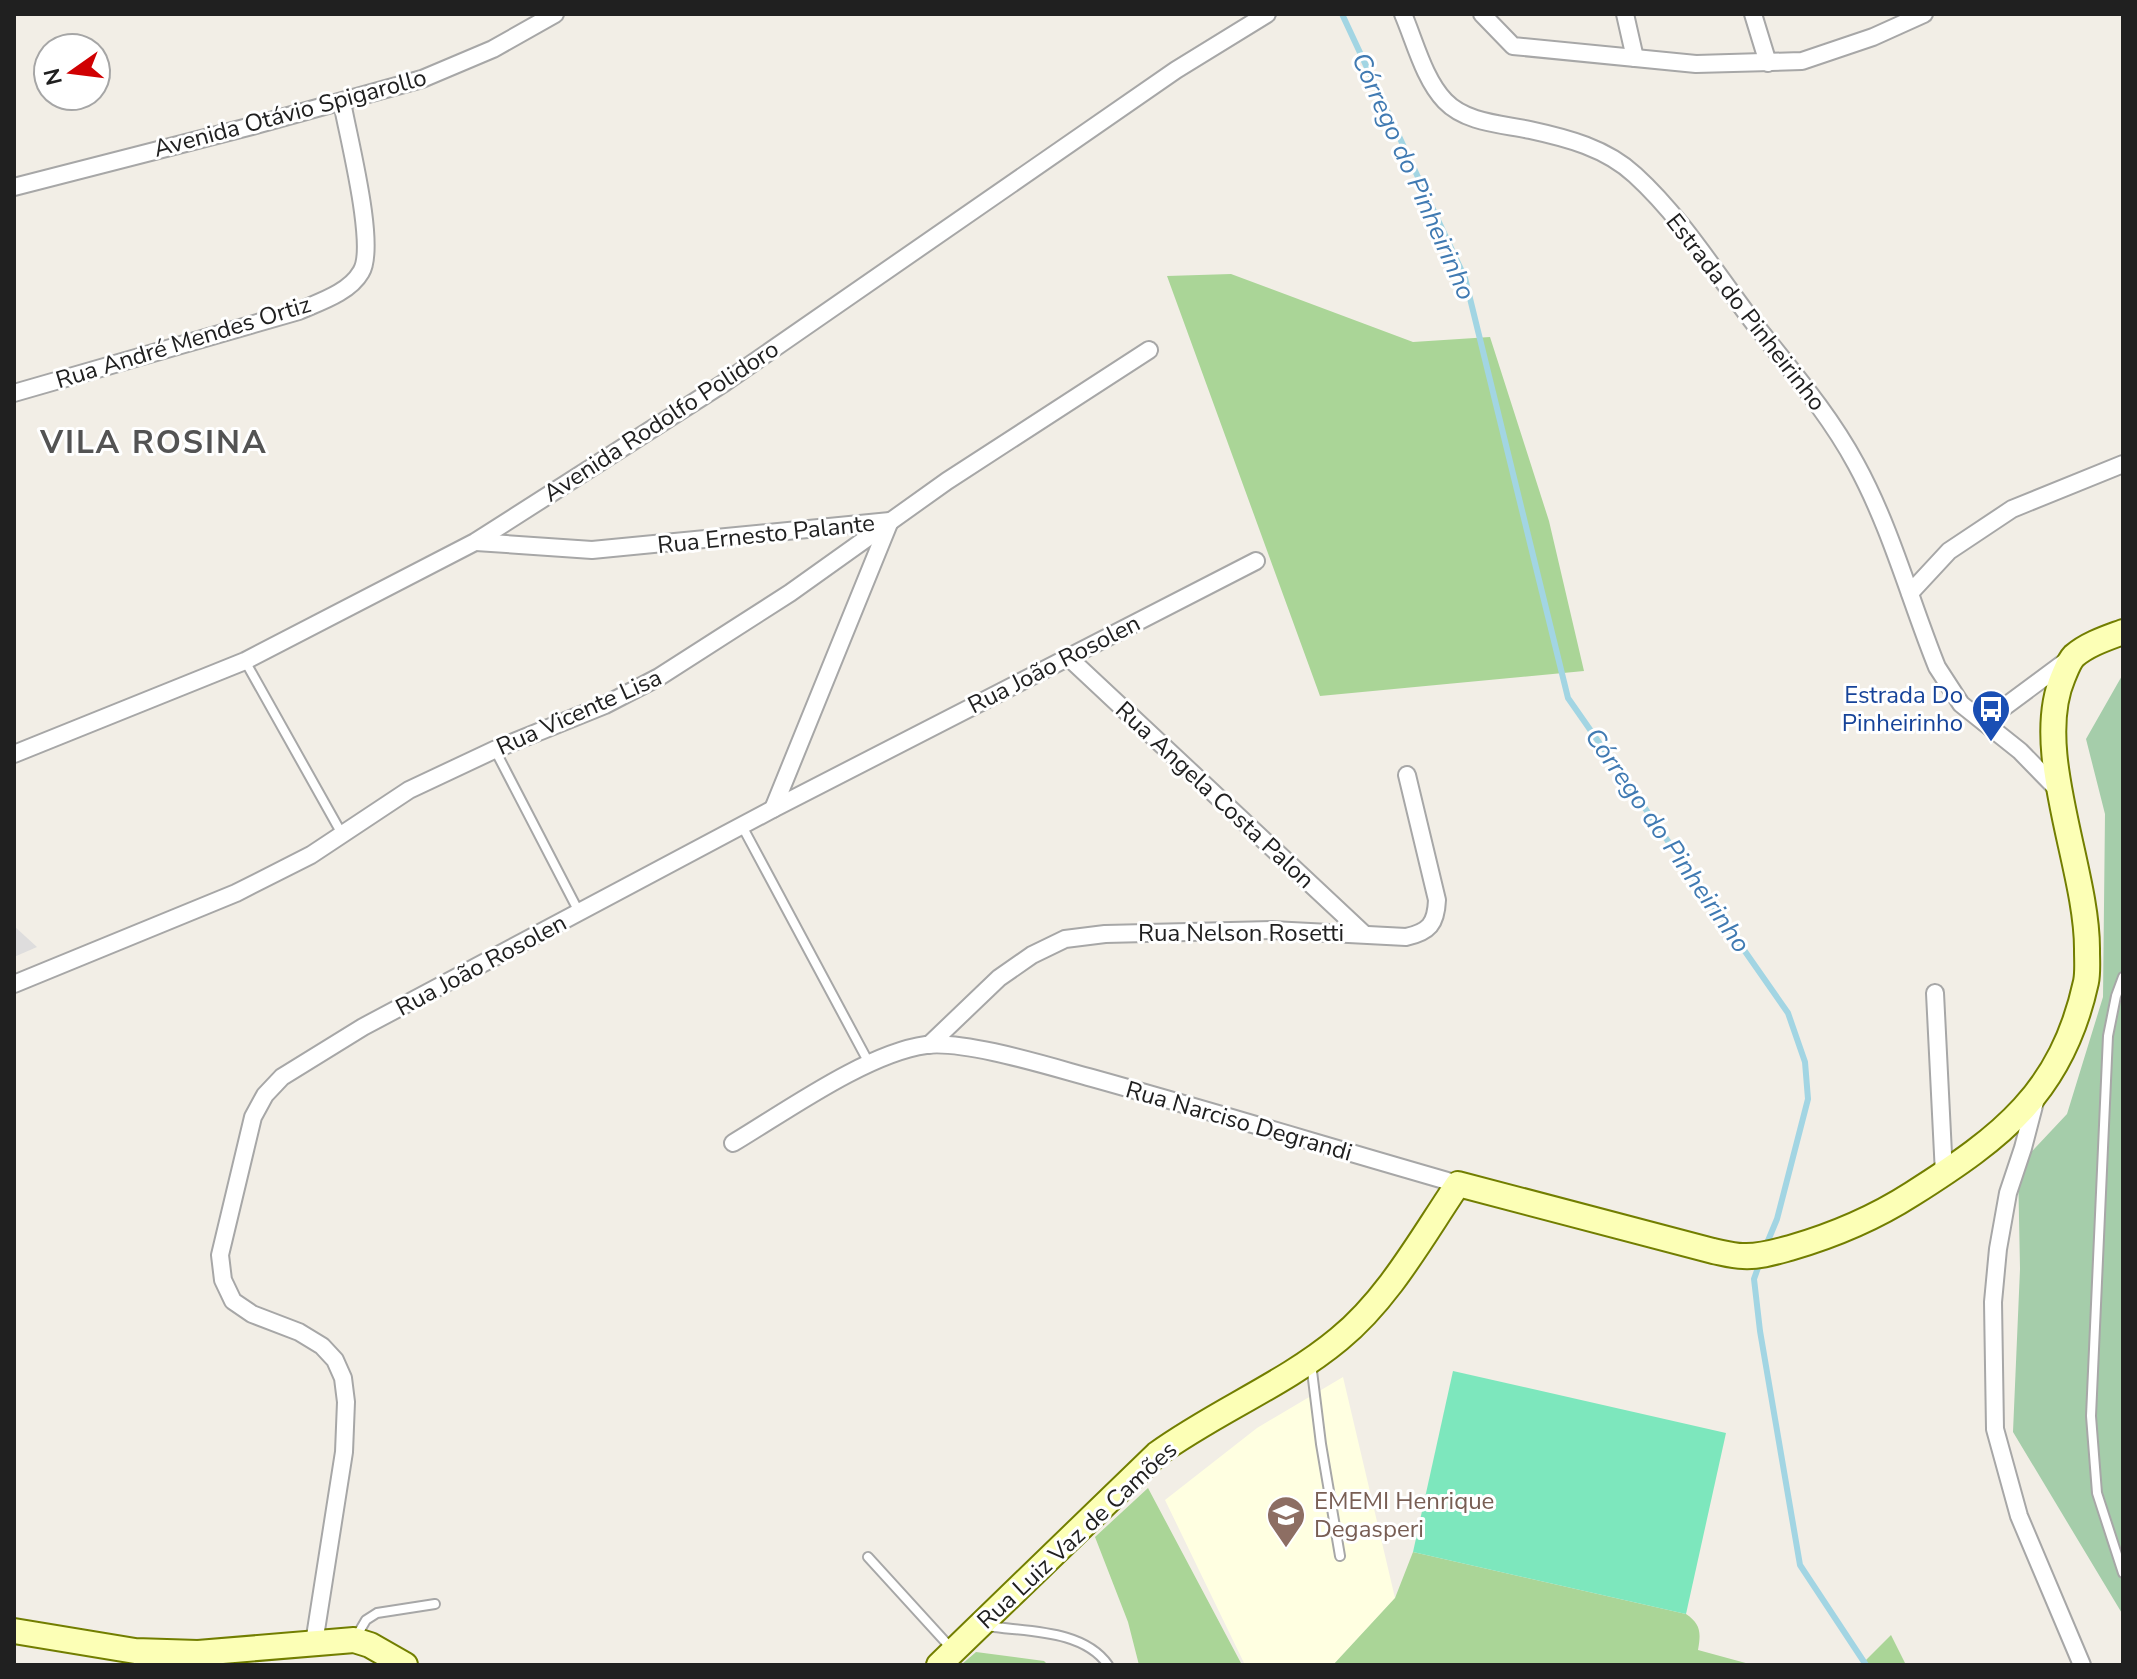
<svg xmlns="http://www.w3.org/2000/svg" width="2137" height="1679" viewBox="0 0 2137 1679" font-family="'Nunito Sans',sans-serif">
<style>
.residential{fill:#dedddd}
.education{fill:#ffffe1}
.forest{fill:#aad597}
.cemetery{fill:#a5cdaa}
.pitch{fill:#7de7bd}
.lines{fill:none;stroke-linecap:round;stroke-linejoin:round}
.stream{stroke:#a2d5e3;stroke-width:6}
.lane-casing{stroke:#a7a7a7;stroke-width:12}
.street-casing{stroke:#a7a7a7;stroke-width:20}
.secondary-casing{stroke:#727e00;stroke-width:28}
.lane{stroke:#fff;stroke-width:8}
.street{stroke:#fff;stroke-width:16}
.secondary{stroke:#fcffb6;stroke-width:24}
.labels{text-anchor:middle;stroke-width:6;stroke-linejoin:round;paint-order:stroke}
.street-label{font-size:24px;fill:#202020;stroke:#fff}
.transit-label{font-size:24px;fill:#164399;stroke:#fff;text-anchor:end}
.education-label{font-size:24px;fill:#785e54;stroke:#fff;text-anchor:start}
.water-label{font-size:26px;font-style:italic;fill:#407ab2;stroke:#fff}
.district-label{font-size:32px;font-weight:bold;letter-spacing:2px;fill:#535353;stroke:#fff}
</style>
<rect width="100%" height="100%" fill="#f2eee6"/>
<!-- residential -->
<polygon class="residential" points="14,926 37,947 14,957"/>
<!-- education -->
<polygon class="education" points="1343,1377 1395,1598 1333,1665 1245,1665 1165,1500 1257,1428"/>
<!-- forest -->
<g class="forest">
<polygon points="1231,274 1413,342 1490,337 1549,521 1584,671 1320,696 1167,276"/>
<polygon points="1148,1488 1242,1665 1139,1665 1128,1622 1095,1537"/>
<path d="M 1413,1552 L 1686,1614 C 1701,1624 1701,1633 1698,1650 L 1753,1665 L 1333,1665 L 1395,1598 Z"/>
<polygon points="1891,1635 1906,1665 1861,1665"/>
<polygon points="976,1652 1044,1661 1048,1665 961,1665"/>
</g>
<!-- cemetery -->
<polygon class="cemetery" points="2123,674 2123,1615 2013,1432 2020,1269 2018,1166 2067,1114 2103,997 2105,814 2086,739"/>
<!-- pitch -->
<polygon class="pitch" points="1453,1371 1726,1433 1686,1614 1413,1552"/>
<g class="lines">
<!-- stream -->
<g class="stream">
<polyline points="1342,14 1465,278 1568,698 1788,1013 1805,1062 1808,1099 1777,1219 1765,1248"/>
<polyline points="1760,1262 1754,1279 1760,1331 1800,1565 1866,1665"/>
</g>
<defs>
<g id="lane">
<polyline points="245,661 342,834"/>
<polyline points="495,750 579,912"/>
<polyline points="742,826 869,1063"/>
<polyline points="2123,977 2116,996 2108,1036 2091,1416 2097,1493 2123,1573"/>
<polyline points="1311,1363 1321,1444 1340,1556"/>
<polyline points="868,1557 951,1648"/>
<path d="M 987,1626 C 1026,1632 1083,1629 1108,1665"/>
<polyline points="356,1637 366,1620 377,1613 435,1604"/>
</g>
<g id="street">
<path d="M 1403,14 C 1415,42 1424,79 1445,101 C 1466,123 1502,124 1530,130 C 1567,138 1606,148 1635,175 C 1681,217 1715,272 1753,322 C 1789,368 1828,412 1856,464 C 1891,528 1910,600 1937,667 L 1961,704 L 2020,751 L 2059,791"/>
<polyline points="1482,14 1513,46 1696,64 1802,61 1873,37 1924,14"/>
<polyline points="1625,14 1635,58"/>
<polyline points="1753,14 1768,63"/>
<polyline points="14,187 252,126 422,79 493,49 555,14"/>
<path d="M 14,393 L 299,311 C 319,302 349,293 361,272 C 377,247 348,136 342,102"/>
<polyline points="476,542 592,550 890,521 773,809"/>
<polyline points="1910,593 1949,551 2012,509 2123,464"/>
<polyline points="1067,656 1363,933"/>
<polyline points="1984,722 2069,659"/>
<polyline points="14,754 245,661 475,542 724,383 1176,70 1267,14"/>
<polyline points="14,984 236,893 311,855 409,790 494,750 605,705 659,677 790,593 947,481 1149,350"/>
<polyline points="1935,993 1944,1174"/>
<path d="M 929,1045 L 999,978 L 1032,955 L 1065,939 L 1105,934 L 1272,930 L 1406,937 C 1429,932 1436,924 1437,900 L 1407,775"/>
<polyline points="2036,1098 2023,1148 2008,1193 1998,1249 1993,1302 1995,1429 2019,1516 2082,1665"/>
<path d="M 733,1143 C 785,1112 867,1053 926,1045 C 966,1040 1051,1067 1092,1078 C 1214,1112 1336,1149 1458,1184"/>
<polyline points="314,1643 344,1452 346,1402 343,1378 335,1360 322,1346 299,1332 252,1314 233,1301 223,1280 220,1255 253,1117 265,1095 282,1077 363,1027 773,809 1256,561"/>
</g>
<g id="secondary">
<polyline points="14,1631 135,1651 198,1653 354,1640 370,1645 405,1665"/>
<path d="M 939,1665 L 1157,1454 C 1215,1412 1285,1384 1339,1339 C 1389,1298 1422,1237 1458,1184 L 1713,1251 C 1723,1253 1733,1256 1743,1256 C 1759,1257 1775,1252 1790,1248 C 1835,1235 1873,1219 1912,1194 C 2002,1137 2062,1092 2086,982 C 2088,972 2087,961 2087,951 C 2088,869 2031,751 2063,677 C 2066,670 2069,661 2074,656 C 2088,644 2107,638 2123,632"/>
</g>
</defs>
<!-- lane casing -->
<use href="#lane" class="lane-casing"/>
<!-- street casing -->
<use href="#street" class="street-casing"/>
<!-- secondary casing -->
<use href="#secondary" class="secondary-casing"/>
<!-- lane -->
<use href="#lane" class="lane"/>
<!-- street -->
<use href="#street" class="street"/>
<!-- secondary -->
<use href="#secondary" class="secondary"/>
</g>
<!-- icons -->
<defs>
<symbol id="bus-pin" viewBox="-11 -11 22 30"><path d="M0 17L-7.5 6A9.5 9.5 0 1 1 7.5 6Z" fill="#1a4fb4" stroke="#fff"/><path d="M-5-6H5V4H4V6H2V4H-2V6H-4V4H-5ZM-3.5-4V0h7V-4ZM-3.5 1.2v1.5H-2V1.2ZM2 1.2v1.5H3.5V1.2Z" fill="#fff"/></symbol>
<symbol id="school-pin" viewBox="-11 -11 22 30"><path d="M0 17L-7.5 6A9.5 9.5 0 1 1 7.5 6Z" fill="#8d6e63" stroke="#fff"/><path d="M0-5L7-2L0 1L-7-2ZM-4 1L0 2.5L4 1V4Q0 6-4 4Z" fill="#fff"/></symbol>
</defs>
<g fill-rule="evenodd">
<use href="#bus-pin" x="1969" y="687" width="44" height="60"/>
<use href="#school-pin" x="1264" y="1493" width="44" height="60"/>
</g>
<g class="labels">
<!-- street labels -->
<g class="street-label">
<text transform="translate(290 113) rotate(-15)" y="8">Avenida Otávio Spigarollo</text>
<text transform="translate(1746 312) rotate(52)" y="8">Estrada do Pinheirinho</text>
<text transform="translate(183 342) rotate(-17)" y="8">Rua André Mendes Ortiz</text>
<text transform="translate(661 421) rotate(-33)" y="8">Avenida Rodolfo Polidoro</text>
<text transform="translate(766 534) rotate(-6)" y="8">Rua Ernesto Palante</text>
<text transform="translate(1054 664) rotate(-27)" y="8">Rua João Rosolen</text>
<text transform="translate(579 712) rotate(-24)" y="8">Rua Vicente Lisa</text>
<text transform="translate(1215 795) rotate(43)" y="8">Rua Angela Costa Palon</text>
<text x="1241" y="941">Rua Nelson Rosetti</text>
<text transform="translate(481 965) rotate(-28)" y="8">Rua João Rosolen</text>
<text transform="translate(1239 1121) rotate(16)" y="8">Rua Narciso Degrandi</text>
<text transform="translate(1077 1535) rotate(-43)" y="8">Rua Luiz Vaz de Camões</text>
</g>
<!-- transit labels -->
<g class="transit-label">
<text x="1963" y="703">Estrada Do<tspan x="1963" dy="28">Pinheirinho</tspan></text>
</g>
<!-- education labels -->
<g class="education-label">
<text x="1314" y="1509">EMEMI Henrique<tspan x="1314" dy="28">Degasperi</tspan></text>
</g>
<!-- water labels -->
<g class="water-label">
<text transform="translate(1414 176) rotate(66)" y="9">Córrego do Pinheirinho</text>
<text transform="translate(1668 840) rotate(55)" y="9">Córrego do Pinheirinho</text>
</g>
<!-- district labels -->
<g class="district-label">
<text x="154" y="453">VILA ROSINA</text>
</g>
</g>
<!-- border -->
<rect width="2137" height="1679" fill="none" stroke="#202020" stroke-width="32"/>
<!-- north arrow -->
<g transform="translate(72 72) rotate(256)"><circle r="38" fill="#ffffff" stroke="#a6a6a6" stroke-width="2"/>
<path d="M0-6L14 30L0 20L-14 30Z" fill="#d00002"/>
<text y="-12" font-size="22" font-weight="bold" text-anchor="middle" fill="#202020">N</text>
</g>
</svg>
